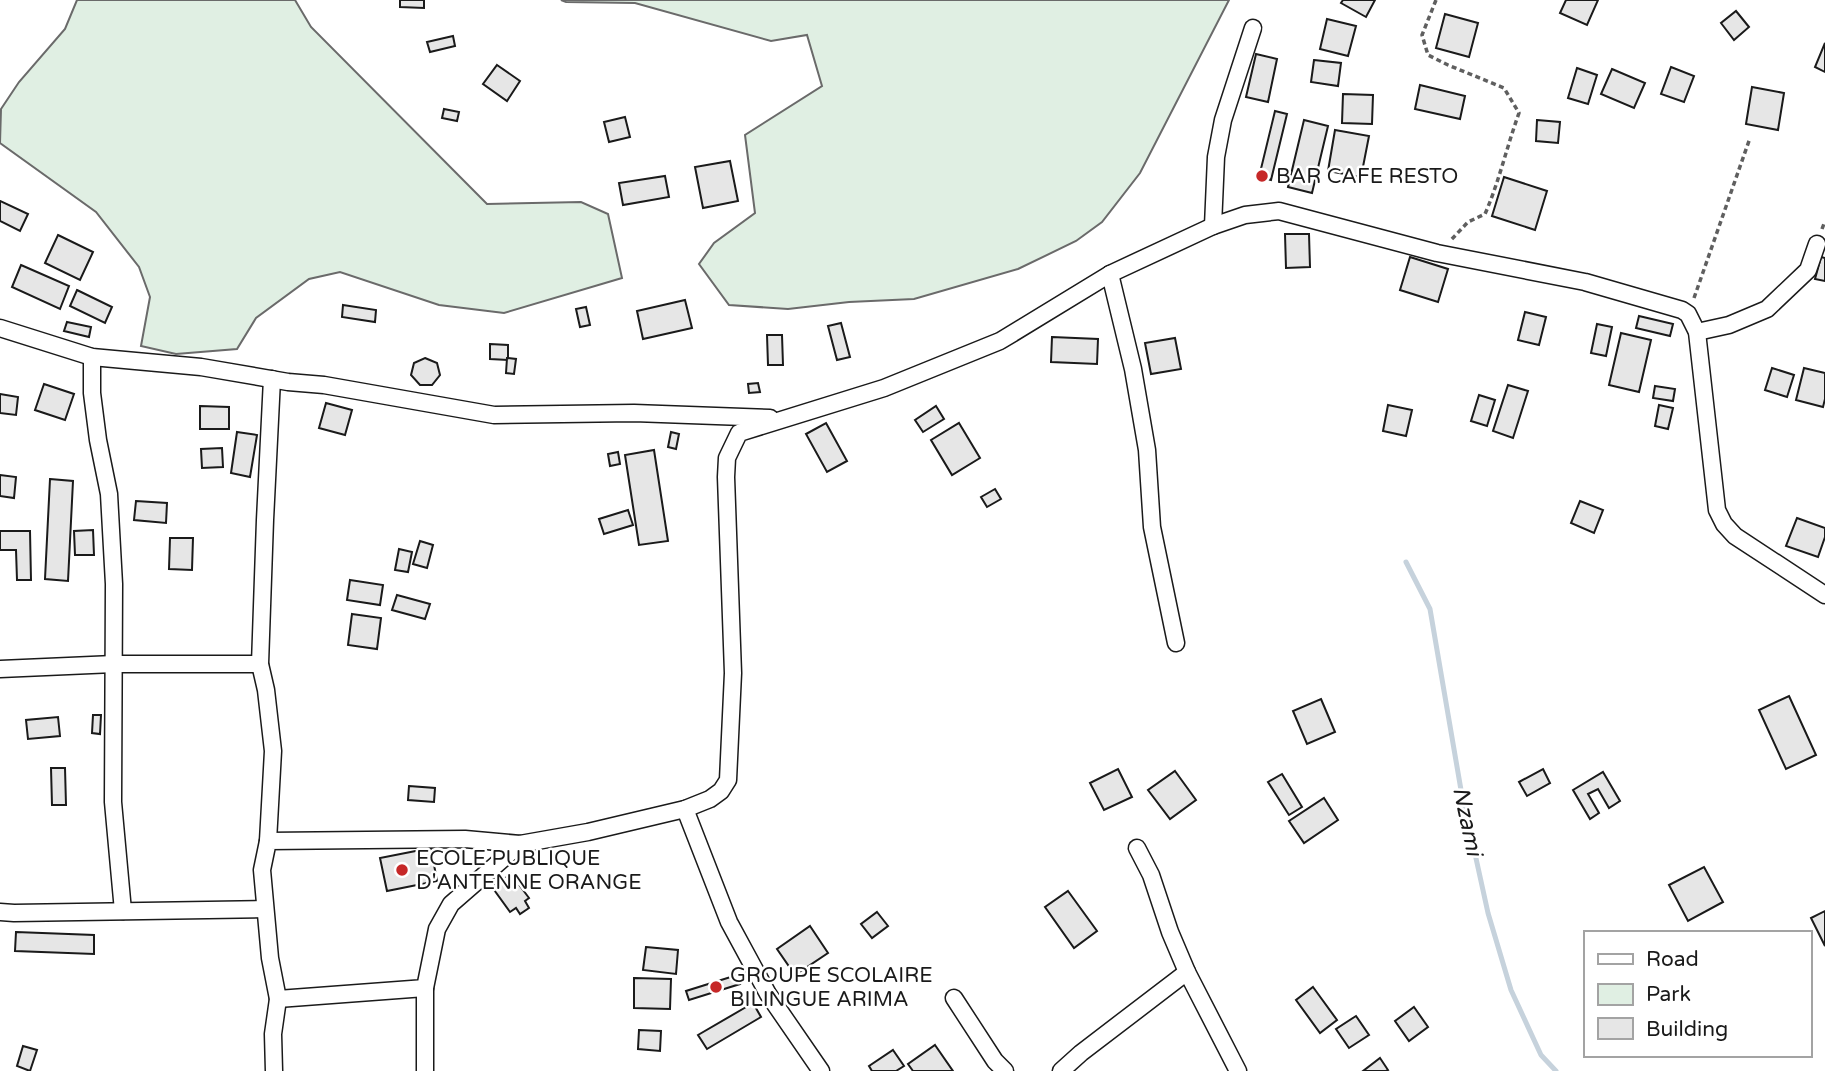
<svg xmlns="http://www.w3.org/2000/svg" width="1825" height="1071" viewBox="0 0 1825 1071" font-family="'Varela Round',sans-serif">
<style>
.green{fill:#e0efe3;stroke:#6a6a6a;stroke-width:2}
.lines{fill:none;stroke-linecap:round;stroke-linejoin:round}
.stream{stroke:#c6d2dc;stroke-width:5}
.building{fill:#e6e6e6;stroke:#1a1a1a;stroke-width:2}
.street-casing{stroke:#1a1a1a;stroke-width:19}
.path{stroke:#5f5f5f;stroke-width:3.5;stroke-dasharray:5 3.5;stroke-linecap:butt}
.street{stroke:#fff;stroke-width:16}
.poi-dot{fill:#c62828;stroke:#fff;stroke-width:2.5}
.labels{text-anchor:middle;stroke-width:5;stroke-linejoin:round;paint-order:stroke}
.poi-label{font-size:21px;fill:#1a1a1a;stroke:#fff;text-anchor:start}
.water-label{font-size:23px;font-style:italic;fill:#1a1a1a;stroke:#fff}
</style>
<rect width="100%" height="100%" fill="#fff"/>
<!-- green -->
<g class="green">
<polygon points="77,0 295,0 311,27 487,204 581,202 608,214 622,278 504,313 439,305 340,272 309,279 256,318 237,349 176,354 141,346 150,297 139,267 96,212 0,143 1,109 19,82 65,29"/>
<polygon points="561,0 1229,0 1140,173 1102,222 1076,241 1018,269 914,299 849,302 788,309 729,305 699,264 714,243 755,213 745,135 822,86 807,35 771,41 635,3 566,2"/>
</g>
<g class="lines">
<!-- stream -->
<polyline class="stream" points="1406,562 1430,609 1461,790 1488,913 1511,990 1541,1055 1556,1071"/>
</g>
<!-- building -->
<g class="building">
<polygon points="400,0 424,0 424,8 400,7"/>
<polygon points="1343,0 1375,0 1366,17 1341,3"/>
<polygon points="1566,0 1598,0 1587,25 1560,13"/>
<polygon points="1736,11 1749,27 1734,40 1721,23"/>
<polygon points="1445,14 1478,23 1469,57 1436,48"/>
<polygon points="1327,19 1356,26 1348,56 1320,49"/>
<polygon points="453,36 455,46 430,52 427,42"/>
<polygon points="1825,43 1825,72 1815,67"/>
<polygon points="1256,54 1277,59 1268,102 1246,97"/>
<polygon points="1314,60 1341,63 1338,86 1311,82"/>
<polygon points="497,65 520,81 507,101 483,84"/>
<polygon points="1671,67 1694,76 1684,102 1661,94"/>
<polygon points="1577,68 1597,75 1588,104 1568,98"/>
<polygon points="1612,69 1645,83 1634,108 1601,94"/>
<polygon points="1420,85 1465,96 1460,119 1415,109"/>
<polygon points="1752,87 1784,93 1778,130 1746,124"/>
<polygon points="1343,94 1373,95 1372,124 1342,123"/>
<polygon points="444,109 459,112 457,121 442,118"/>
<polygon points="1275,111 1287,114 1271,180 1259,177"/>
<polygon points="625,117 630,137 609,142 604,122"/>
<polygon points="1304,120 1328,126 1312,193 1288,187"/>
<polygon points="1537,120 1560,122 1558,143 1536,141"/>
<polygon points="1335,130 1369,136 1361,177 1328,171"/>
<polygon points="730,161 738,201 703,208 695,167"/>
<polygon points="665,176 669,197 623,205 619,183"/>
<polygon points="1504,177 1547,191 1535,230 1492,216"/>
<polygon points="0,201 28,214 20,231 0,221"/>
<polygon points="1285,234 1309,234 1310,267 1286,268"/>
<polygon points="58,235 93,252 80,280 45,263"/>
<polygon points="1410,257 1448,269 1438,302 1400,290"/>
<polygon points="1821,257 1825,258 1825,281 1815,279"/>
<polygon points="21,265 69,286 60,309 12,287"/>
<polygon points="77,290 112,307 105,323 70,306"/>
<polygon points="685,300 692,328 643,339 637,311"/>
<polygon points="343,305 376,310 375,322 342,317"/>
<polygon points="586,307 590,325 580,327 576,309"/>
<polygon points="1525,312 1546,317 1539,345 1518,340"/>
<polygon points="1639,316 1673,324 1670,336 1636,328"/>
<polygon points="67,322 91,327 89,337 64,331"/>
<polygon points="841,323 850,357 837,360 828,326"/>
<polygon points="1597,324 1612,327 1606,356 1591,353"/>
<polygon points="1621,333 1651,340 1639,392 1609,385"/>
<polygon points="767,335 782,335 783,365 768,365"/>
<polygon points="1052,337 1098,339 1097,364 1051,362"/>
<polygon points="1175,338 1181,369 1151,374 1145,343"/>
<polygon points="490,344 508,345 508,360 490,359"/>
<polygon points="425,358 437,363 440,375 432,385 420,385 411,375 414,363"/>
<polygon points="507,358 516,359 514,374 506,373"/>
<polygon points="1772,368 1794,375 1787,397 1765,390"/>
<polygon points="1804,368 1825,373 1825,399 1823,407 1796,400"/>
<polygon points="758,383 760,392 749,393 748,384"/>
<polygon points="44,384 74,394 65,420 35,410"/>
<polygon points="1508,385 1528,391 1513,438 1493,431"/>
<polygon points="1655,386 1675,389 1673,401 1653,398"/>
<polygon points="0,394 18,397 16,415 0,413"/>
<polygon points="1479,395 1495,400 1487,426 1471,421"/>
<polygon points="326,403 352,410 345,435 319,428"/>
<polygon points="1388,405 1412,410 1406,436 1383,431"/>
<polygon points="1659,405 1673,408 1668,429 1655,426"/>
<polygon points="200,406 229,407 229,429 200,429"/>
<polygon points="936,406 944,419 923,432 915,420"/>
<polygon points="826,423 847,461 827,472 806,434"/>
<polygon points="959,423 980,458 952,475 931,440"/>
<polygon points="237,432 257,435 250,477 231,473"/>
<polygon points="671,432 679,434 676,449 668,447"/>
<polygon points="222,448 223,467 202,468 201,449"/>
<polygon points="654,450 668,541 639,545 625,455"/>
<polygon points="618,452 620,464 610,466 608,454"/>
<polygon points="0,475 16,477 14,498 0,496"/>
<polygon points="50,479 73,481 68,581 45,579"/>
<polygon points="995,489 1001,499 987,507 981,497"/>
<polygon points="136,501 167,503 166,523 134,520"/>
<polygon points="1580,501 1603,510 1594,533 1571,523"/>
<polygon points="628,510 633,525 604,534 599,519"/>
<polygon points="1797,518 1825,528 1825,537 1818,557 1786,546"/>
<polygon points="93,530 94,555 75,555 74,531"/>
<polygon points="0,531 30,531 31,580 17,580 16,550 0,550"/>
<polygon points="170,538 193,538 192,570 169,569"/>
<polygon points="420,541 433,545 427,568 413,564"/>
<polygon points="399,549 412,552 408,572 395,570"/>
<polygon points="350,580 383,585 380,605 347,600"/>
<polygon points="397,595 430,604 425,619 392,610"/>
<polygon points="352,614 381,618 377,649 348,645"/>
<polygon points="1789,696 1816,755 1786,769 1759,710"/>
<polygon points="1321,699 1335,732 1307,744 1293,711"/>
<polygon points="93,715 101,715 100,734 92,733"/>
<polygon points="58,717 60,736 28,739 26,720"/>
<polygon points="51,768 65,768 66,805 52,805"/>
<polygon points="1118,769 1132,797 1104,810 1090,783"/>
<polygon points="1543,769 1550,783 1527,796 1519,782"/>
<polygon points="1175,771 1196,800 1170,819 1148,790"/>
<polygon points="1603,772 1620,801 1609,808 1598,789 1588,794 1599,813 1590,819 1573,790"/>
<polygon points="1282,774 1302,807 1289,815 1268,782"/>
<polygon points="409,786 435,788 434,802 408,800"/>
<polygon points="1324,798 1338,820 1304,843 1289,821"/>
<polygon points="431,848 437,881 387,891 380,858"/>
<polygon points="1704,867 1723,902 1688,921 1669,885"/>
<polygon points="511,874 529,898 525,901 529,908 520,914 516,908 510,912 492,887"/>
<polygon points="1068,891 1097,931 1074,948 1045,907"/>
<polygon points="1825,911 1825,946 1811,918"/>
<polygon points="877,912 888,926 872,938 861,924"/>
<polygon points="810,926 828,953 795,975 777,949"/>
<polygon points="16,932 94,935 94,954 15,951"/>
<polygon points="646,947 678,950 676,974 643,970"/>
<polygon points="737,975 740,984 689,1000 686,991"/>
<polygon points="634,978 671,979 670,1009 634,1008"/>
<polygon points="1313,987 1337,1020 1320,1033 1296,1000"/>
<polygon points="753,1003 761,1017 707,1049 698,1035"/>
<polygon points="1414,1007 1428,1027 1409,1041 1395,1021"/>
<polygon points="1356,1016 1369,1035 1349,1048 1336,1029"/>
<polygon points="639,1030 661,1031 660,1051 638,1049"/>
<polygon points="935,1045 953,1071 913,1071 908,1064"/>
<polygon points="23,1046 37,1050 30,1071 17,1066"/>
<polygon points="893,1050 904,1066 896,1071 872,1071 869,1066"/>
<polygon points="1380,1058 1388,1070 1386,1071 1363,1071"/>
</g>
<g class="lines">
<defs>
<g id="street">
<polyline points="1213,226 1216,157 1223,120 1253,28"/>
<polyline points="1110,274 1133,369 1147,450 1152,527 1176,643"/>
<polyline points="0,328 92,357 201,367 288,382 324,385 494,415 634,413 770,418"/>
<polyline points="1697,332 1729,325 1767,309 1808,270 1817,244"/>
<polyline points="92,357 92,393 98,440 109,494 114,584 113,802 123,911"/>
<polyline points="0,669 114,664 260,664"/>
<polyline points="685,809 729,922 768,994 821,1071"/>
<polyline points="268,841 273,751 266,690 260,664 265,520 272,379"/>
<polyline points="1137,848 1151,875 1170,932 1187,972"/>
<polyline points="0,912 14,913 265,909"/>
<polyline points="425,988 425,1071"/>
<polyline points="954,998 995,1061 1005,1071"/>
<polyline points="278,999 425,988 437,929 451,904 520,844"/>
<polyline points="274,1071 273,1034 278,999 270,958 262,870 268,841 465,839 520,844 588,832 685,809 710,799 721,791 728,780 733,673 726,477 727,458 739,433 884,388 1000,341 1110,274 1213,226 1245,215 1279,211 1437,253 1585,282 1682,310 1688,314 1697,332 1717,510 1724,524 1735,536 1825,595"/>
<polyline points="1061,1071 1081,1053 1187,972 1238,1071"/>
</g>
</defs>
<!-- street casing -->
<use href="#street" class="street-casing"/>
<!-- path -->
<g class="path">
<path d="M 1436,0 L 1422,35 L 1428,55 L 1448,65 L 1504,88 L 1519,113 C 1507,146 1499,182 1485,214 L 1468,222 L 1451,240"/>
<polyline points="1822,229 1825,221"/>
<polyline points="1694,298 1750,138"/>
</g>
<!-- street -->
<use href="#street" class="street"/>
</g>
<!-- markers -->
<g class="poi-dot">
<circle cx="1262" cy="176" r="7"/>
<circle cx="402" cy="870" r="7"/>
<circle cx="716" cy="987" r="7"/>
</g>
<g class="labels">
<!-- poi labels -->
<g class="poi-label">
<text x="1276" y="183">BAR CAFE RESTO</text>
<text x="416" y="865">ECOLE PUBLIQUE<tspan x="416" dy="24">D'ANTENNE ORANGE</tspan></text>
<text x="730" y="982">GROUPE SCOLAIRE<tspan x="730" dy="24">BILINGUE ARIMA</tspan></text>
</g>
<!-- water labels -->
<g class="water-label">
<text transform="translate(1468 821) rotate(78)" y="8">Nzami</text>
</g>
</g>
<!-- legend -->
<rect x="1584" y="931" width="228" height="126" fill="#ffffff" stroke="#a3a3a3" stroke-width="2"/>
<rect x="1598" y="954" width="35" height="10" fill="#ffffff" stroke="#a3a3a3" stroke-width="2"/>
<text x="1646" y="966" font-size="21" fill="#1a1a1a">Road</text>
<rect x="1598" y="984" width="35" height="21" fill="#e0efe3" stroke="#a3a3a3" stroke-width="2"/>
<text x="1646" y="1001" font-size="21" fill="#1a1a1a">Park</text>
<rect x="1598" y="1018" width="35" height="21" fill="#e6e6e6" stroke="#a3a3a3" stroke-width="2"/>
<text x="1646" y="1036" font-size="21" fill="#1a1a1a">Building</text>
</svg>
